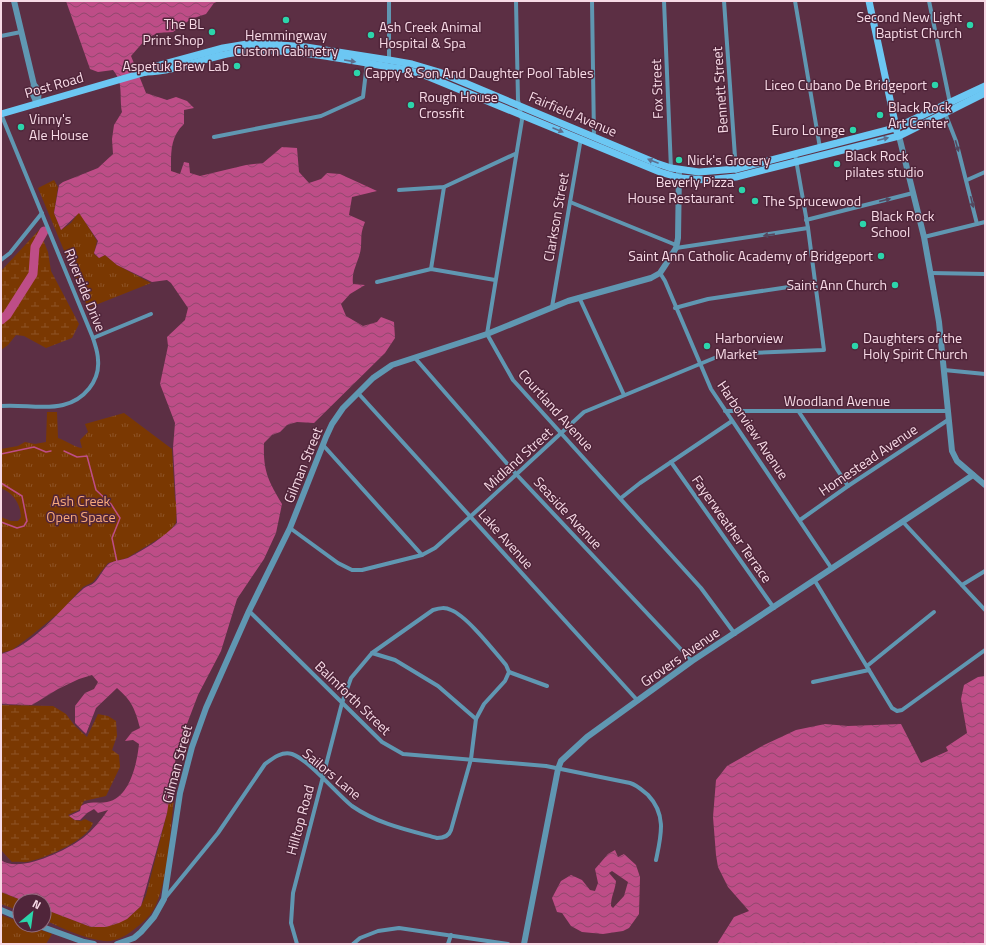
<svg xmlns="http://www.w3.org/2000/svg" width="986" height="945" viewBox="0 0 986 945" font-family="'Titillium Web',sans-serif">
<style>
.wetland{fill:url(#wetland-marsh)}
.park{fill:url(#park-tufts)}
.water{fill:url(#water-waves);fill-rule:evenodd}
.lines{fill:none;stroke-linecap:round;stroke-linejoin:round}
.stream{stroke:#be4d87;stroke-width:1.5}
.river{stroke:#be4d87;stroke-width:9}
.minor{stroke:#6097b2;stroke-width:4}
.tertiary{stroke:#6097b2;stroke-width:6}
.secondary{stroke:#6cc7f3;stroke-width:7}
.oneway{fill:#5d6e8d}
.oneway2{fill:#55475e}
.poi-dot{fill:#2cd5ab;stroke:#50253a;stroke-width:1.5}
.labels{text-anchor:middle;stroke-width:3;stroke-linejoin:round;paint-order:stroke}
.poi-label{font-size:14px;fill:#f7dae6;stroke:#50253a;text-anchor:start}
.street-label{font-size:14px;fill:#f7dae6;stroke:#50253a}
.park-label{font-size:14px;fill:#f8a97a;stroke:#50253a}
</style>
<defs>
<pattern id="wetland-marsh" width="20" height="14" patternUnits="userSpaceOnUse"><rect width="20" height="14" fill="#7a3802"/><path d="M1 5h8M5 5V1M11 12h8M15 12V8" fill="none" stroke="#8e5427"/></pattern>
<pattern id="park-tufts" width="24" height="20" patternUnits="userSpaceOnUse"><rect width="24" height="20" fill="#7a3802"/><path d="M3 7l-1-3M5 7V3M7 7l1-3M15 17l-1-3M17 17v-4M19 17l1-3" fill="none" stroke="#8e5427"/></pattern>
<pattern id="water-waves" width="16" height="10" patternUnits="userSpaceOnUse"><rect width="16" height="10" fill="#be4d87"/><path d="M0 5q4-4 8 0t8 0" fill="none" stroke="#90486d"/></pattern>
</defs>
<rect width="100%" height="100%" fill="#5c2f44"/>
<!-- wetland -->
<g class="wetland">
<polygon points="39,230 48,252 51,271 79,324 72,338 46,348 24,336 16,335 8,345 1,350 1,271"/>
<path d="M 1,705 L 53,706 L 66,714 L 75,726 L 87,737 L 98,714 L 108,716 L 116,721 L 117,736 L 112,750 L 119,755 L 120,767 L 106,796 L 84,801 L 79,810 L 68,815 L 74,820 L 81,821 L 85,819 L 93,823 C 88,840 47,857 31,861 C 24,863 18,861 12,862 L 1,850 Z"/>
</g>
<!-- park -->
<g class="park">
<polygon points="54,180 58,187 54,213 61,230 71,223 79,212 97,241 94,254 99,258 105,255 117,265 151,283 88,308 38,188"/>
<path d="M 47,412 L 57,412 L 58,438 C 67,441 74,447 82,448 L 80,440 L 88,432 L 85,424 L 124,413 L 172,449 L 175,499 L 177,506 L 176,523 L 168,533 L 127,558 L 108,563 L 93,582 L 83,587 L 60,612 L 32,635 L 12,650 L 1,653 L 1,517 L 11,521 L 18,521 L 21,517 C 20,503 14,494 1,488 L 1,449 L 18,446 L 25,442 L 35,444 L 46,442 Z"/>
<path d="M 168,798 L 174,799 C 170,828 168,893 150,915 C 145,921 138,926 132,931 C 124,937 115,942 104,941 C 84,939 63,928 44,920 L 44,909 L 91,927 L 105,927 L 127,919 L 141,906 L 146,895 L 167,813 Z"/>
<polygon points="1,892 24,901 20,901 20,911 1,904"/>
<polygon points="1,915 20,922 20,925 27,925 52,934 46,944 1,944"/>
</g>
<!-- water -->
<g class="water">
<path d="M 66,1 L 219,1 L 214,3 L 206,14 L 191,19 L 173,32 L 157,33 L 145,40 L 131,56 L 146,93 L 167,100 L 176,97 L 187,101 L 194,108 L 184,110 L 184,124 C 170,137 171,153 171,171 L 180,174 L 184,162 L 189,163 L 190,173 L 200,176 L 246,165 L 263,163 L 282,147 L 297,148 L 299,172 L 309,183 L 321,179 L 327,173 L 340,174 L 377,191 L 352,197 L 349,215 L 365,222 C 360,235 362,235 361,247 C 360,260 351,270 353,284 L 365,285 L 350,294 L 341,304 L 346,316 L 363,326 L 377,322 L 381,317 L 394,322 L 395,338 L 385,353 L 314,423 L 297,422 L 287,425 L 280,432 L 272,435 L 264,443 C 263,471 268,480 282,504 L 276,533 L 264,559 L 237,599 L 221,651 L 198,695 L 177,750 L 167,813 L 141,906 L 127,919 L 119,923 L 106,927 L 91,927 L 44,909 L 44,901 L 24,901 L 1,892 L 1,860 C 19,874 67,850 83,838 C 93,830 101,820 108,810 L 98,813 L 94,809 L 87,813 L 80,820 L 75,820 L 69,816 L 80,811 L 81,806 C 90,800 97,804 107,802 C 130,798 137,763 139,744 L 133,740 L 125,741 L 132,732 L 140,728 C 135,709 132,701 117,688 L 96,708 L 86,734 L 75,723 L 75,706 L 85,693 L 94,689 L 98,682 L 92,675 L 79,679 L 58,689 L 32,705 L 1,704 L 1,654 C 35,645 57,612 82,590 C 85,586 91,586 95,582 C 100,577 104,567 110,563 C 116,560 122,560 128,558 C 145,549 165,537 177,523 L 173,448 L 175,423 L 160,384 L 168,346 L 167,337 L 185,320 L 188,308 L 171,283 L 167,280 L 152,282 L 117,265 L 105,255 L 99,258 L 94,253 L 98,241 L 79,213 L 61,230 L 54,213 L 59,185 L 63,182 L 98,168 L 113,154 L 112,139 L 114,125 L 122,112 C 119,96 124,83 113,70 L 98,72 L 90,69 Z"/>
<polygon points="985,676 985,944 717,944 734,917 749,911 728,887 718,867 716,855 713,817 716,780 727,766 764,745 796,730 825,724 848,726 901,724 921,763 948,751 946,747 967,733 961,699 964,685 978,677"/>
<path d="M 615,850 L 618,857 L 624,854 L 636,865 L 640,877 L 639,914 L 629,928 L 623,931 L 603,934 L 582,932 L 571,926 L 562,913 L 557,912 L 552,898 L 561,881 L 571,875 L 582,880 L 590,890 L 595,891 L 598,883 L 595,869 L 608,854 ZM 612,871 L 628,882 L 624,896 L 613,908 L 611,906 C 611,896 615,891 616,881 L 609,873 Z"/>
</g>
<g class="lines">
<!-- stream -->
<g class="stream">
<polyline points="64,451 77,457 87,456 96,490 111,504 120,518 112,538 117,562"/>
<polyline points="1,454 34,447 46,452 51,451"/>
<polyline points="1,483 22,496 27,521 24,526 17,528 1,522"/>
</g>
<!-- river -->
<polyline class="river" points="1,320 7,315 33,274 35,247 44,231"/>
<!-- minor -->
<g class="minor">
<polyline points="516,1 518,100 522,120 487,334 513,380 701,588 735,634"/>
<polyline points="592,1 594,138"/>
<polyline points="664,1 671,169"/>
<polyline points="724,1 736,171"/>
<polyline points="795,1 820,148"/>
<polyline points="929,1 950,103"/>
<polyline points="1,36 21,32"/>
<polyline points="389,61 389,1"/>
<polyline points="945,113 956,141 977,224"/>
<polyline points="214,137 321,116 363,97 367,63"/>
<polyline points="967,180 985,172"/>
<polyline points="399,190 444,187 515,154"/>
<polyline points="570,202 676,245"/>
<polyline points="806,220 913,193"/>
<polyline points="924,237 985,222"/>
<polyline points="676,248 808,228"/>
<polyline points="1,260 10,253 42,213"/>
<polyline points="431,269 444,187"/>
<polyline points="660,273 665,281 711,389 832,569"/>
<polyline points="931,273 985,274"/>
<polyline points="377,282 431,269 495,280"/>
<polyline points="579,297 624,395"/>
<polyline points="552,307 581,138"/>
<polyline points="675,308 708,299 815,283"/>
<polyline points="93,338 151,314"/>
<polyline points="415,358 517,475 692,661"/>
<polyline points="944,370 985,374"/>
<polyline points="358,393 638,701"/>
<path d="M 1,406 C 21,404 44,410 63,405 C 84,400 100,381 98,360 C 98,352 95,345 93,338 L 1,114"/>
<polyline points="725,411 948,411"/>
<polyline points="799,412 848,486"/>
<polyline points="323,445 422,555"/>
<polyline points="671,462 774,608"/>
<polyline points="621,498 640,483 732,421"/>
<polyline points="800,520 848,486 948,420"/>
<polyline points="903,522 985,610"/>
<polyline points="290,528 338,563 352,570 362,570 422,555 435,548 471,516 584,412 724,354 824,350 808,228 795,154"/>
<polyline points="815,581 892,708 897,711 902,710 985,650"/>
<polyline points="962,585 985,571"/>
<path d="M 249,611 L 382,742 L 403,754 L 546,766 L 630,783 C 637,785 642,790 648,795 C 667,815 661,836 656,860"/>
<polyline points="372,653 395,660 438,686 476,719"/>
<polyline points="867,666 934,612"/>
<polyline points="509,672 547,686"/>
<polyline points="813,682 869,670"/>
<path d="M 165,898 L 218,833 L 265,764 C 273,758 282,751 292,754 C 309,760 336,793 352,806 C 378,824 407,830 437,838 C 444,838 449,836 451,830 L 471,759 L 476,719 L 484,704 L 505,681 L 509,672 L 506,665 C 494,651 467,616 451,610 C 445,607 440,608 433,610 L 372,653 L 351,678 L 342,703 L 293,893 L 291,923 L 297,944"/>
<polyline points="353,944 360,938 378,931 399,928 508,944"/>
<polyline points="448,944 451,935"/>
</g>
<!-- tertiary -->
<g class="tertiary">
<polyline points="14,1 34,85 32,92 37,104"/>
<path d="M 34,85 C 40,90 39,97 37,104"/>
<polyline points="899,136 924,237 934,293 939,322 952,451 957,461 985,485"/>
<polyline points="1,910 20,918"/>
<polyline points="37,925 84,942 94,944"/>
<polyline points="117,944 134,938 141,932 154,917 164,899 180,793 192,747 206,708 249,611 290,528 326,437 332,424 343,408 373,378 392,365 487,334 568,301 651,278 660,273 666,264 676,248 678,238 679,170"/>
<polyline points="524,944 558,769 561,761 587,737 692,661 973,475"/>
</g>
<!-- secondary -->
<g class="secondary">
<polyline points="869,1 897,132"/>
<polyline points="146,72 157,66 223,48 247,44 269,44 306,47 389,60 412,64 439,72 656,163 671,168 699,172 736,169 895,128 985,86"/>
<path d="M 1,114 L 146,72 C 180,72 213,53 247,51 C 299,48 356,62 408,70 L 424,75 L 660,172 L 680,178 L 706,180 L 736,177 L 899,136 L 985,93"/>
</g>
</g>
<!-- one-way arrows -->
<defs><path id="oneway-solid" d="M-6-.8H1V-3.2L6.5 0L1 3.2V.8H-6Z"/></defs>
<g class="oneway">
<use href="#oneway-solid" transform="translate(350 61) rotate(9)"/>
<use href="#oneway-solid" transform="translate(558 130) rotate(23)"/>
<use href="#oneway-solid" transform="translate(883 139) rotate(-14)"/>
<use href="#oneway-solid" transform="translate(653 161) rotate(-159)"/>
</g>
<g class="oneway2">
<use href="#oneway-solid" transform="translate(957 146) rotate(74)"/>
<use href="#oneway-solid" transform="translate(885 200) rotate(-14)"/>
<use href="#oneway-solid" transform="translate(972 202) rotate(76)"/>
<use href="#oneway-solid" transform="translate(769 235) rotate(171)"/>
</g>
<!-- markers -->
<g class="poi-dot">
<circle cx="286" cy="20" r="4"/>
<circle cx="970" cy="25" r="4"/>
<circle cx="212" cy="32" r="4"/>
<circle cx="371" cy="35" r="4"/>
<circle cx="237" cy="66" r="4"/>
<circle cx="357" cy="73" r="4"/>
<circle cx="935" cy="85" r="4"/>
<circle cx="411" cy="105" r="4"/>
<circle cx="880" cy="115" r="4"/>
<circle cx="21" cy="127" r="4"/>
<circle cx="853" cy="130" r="4"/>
<circle cx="679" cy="160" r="4"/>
<circle cx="837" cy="164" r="4"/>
<circle cx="742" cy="190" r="4"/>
<circle cx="755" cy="201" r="4"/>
<circle cx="863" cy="224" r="4"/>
<circle cx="881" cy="256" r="4"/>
<circle cx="895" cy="285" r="4"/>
<circle cx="707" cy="346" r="4"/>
<circle cx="855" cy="346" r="4"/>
</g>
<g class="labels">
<!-- poi labels -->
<g class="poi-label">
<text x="962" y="22" text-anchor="end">Second New Light<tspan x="962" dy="16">Baptist Church</tspan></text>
<text x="204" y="29" text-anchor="end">The BL<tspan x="204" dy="16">Print Shop</tspan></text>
<text x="379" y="32">Ash Creek Animal<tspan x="379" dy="16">Hospital &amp; Spa</tspan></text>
<text x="286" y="40" text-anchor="middle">Hemmingway<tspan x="286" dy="16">Custom Cabinetry</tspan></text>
<text x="229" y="71" text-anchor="end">Aspetuk Brew Lab</text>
<text x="365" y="78">Cappy &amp; Son And Daughter Pool Tables</text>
<text x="927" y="90" text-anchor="end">Liceo Cubano De Bridgeport</text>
<text x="419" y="102">Rough House<tspan x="419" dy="16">Crossfit</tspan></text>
<text x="888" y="112">Black Rock<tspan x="888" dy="16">Art Center</tspan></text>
<text x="29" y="124">Vinny's<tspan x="29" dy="16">Ale House</tspan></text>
<text x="845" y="135" text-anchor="end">Euro Lounge</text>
<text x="845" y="161">Black Rock<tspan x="845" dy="16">pilates studio</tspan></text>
<text x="687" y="165">Nick's Grocery</text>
<text x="734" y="187" text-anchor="end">Beverly Pizza<tspan x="734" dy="16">House Restaurant</tspan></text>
<text x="763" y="206">The Sprucewood</text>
<text x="871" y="221">Black Rock<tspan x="871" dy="16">School</tspan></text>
<text x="873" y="261" text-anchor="end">Saint Ann Catholic Academy of Bridgeport</text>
<text x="887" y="290" text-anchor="end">Saint Ann Church</text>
<text x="715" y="343">Harborview<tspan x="715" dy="16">Market</tspan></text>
<text x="863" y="343">Daughters of the<tspan x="863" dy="16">Holy Spirit Church</tspan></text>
</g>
<!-- street labels -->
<g class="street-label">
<text transform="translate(54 85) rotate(-16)" y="5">Post Road</text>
<text transform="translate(657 89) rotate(-92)" y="5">Fox Street</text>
<text transform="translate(720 90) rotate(-94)" y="5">Bennett Street</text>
<text transform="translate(573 114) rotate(23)" y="5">Fairfield Avenue</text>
<text transform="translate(556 217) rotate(-80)" y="5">Clarkson Street</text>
<text transform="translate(85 290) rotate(68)" y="5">Riverside Drive</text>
<text x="837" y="406">Woodland Avenue</text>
<text transform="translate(556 410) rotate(48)" y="5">Courtland Avenue</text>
<text transform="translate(753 430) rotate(56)" y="5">Harborview Avenue</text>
<text transform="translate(518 459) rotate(-42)" y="5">Midland Street</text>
<text transform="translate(868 460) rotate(-34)" y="5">Homestead Avenue</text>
<text transform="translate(303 465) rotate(-68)" y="5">Gilman Street</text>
<text transform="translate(568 513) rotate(47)" y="5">Seaside Avenue</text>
<text transform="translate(732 529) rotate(55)" y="5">Fayerweather Terrace</text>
<text transform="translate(506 539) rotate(48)" y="5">Lake Avenue</text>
<text transform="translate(680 657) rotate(-35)" y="5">Grovers Avenue</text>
<text transform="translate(353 698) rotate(44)" y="5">Balmforth Street</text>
<text transform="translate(177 764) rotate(-75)" y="5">Gilman Street</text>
<text transform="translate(332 774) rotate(40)" y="5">Sailors Lane</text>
<text transform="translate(300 820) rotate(-75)" y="5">Hilltop Road</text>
</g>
<!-- park labels -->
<g class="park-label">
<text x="81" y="506">Ash Creek<tspan x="81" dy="16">Open Space</tspan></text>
</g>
</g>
<!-- border -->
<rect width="986" height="945" fill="none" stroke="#f7dae6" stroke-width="4"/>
<!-- north arrow -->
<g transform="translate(32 913) rotate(29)"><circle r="19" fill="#50253a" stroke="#936d7f"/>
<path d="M0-3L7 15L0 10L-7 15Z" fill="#2cd5ab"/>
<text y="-6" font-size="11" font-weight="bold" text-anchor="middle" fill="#f7dae6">N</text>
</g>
</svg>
